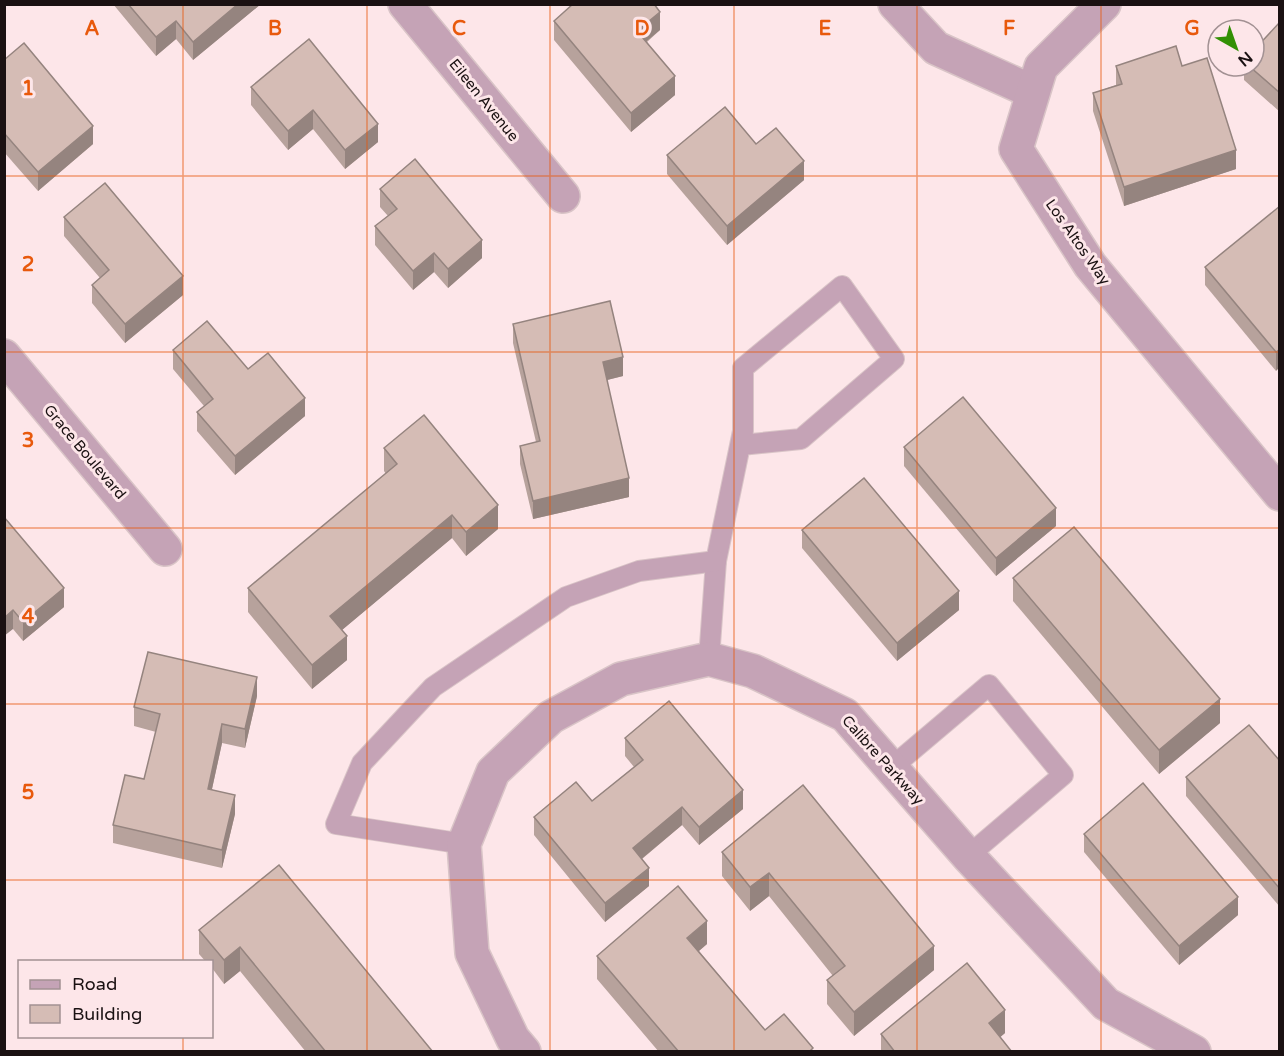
<svg xmlns="http://www.w3.org/2000/svg" width="1284" height="1056" viewBox="0 0 1284 1056" font-family="'Varela Round',sans-serif">
<style>
.lines{fill:none;stroke-linecap:round;stroke-linejoin:round}
.lane-casing{stroke:#d9c4c7;stroke-width:22}
.street-casing{stroke:#d9c4c7;stroke-width:36}
.lane{stroke:#c5a3b6;stroke-width:20}
.street{stroke:#c5a3b6;stroke-width:33}
.wall{fill:#b7a29c}
.shaded-wall{fill:#95847f}
.building{fill:#d5bcb5;stroke:#95847f;stroke-width:1.5}
.grid{fill:none;stroke:#e8590c;stroke-width:1.5;stroke-opacity:0.55}
.labels{text-anchor:middle;stroke-width:6;stroke-linejoin:round;paint-order:stroke}
.street-label{font-size:15px;fill:#1a1112;stroke:#fde6e9}
.grid-label{font-size:20px;text-anchor:middle;font-weight:bold;fill:#e8590c;stroke:#fde6e9;stroke-width:6;stroke-linejoin:round;paint-order:stroke}
</style>
<rect width="100%" height="100%" fill="#fde6e9"/>
<g class="lines">
<defs>
<g id="lane">
<polyline points="709,659 716,561 743,431 743,368 842,286 894,359 801,439 741,445"/>
<polyline points="891,768 989,685 1063,775 968,856"/>
<polyline points="464,844 336,824 362,763 433,687 566,597 639,571 716,561"/>
</g>
<g id="street">
<polyline points="405,4 563,196"/>
<polyline points="895,4 936,48 1033,92"/>
<polyline points="1104,4 1041,67 1016,149 1090,265 1280,494"/>
<polyline points="4,356 165,549"/>
<polyline points="524,1052 513,1039 472,953 464,844 493,772 551,717 621,679 709,659 753,671 845,715 968,856 1106,1004 1194,1052"/>
</g>
</defs>
<!-- lane casing -->
<use href="#lane" class="lane-casing"/>
<!-- street casing -->
<use href="#street" class="street-casing"/>
<!-- lane -->
<use href="#lane" class="lane"/>
<!-- street -->
<use href="#street" class="street"/>
</g>
<!-- wall -->
<g class="wall">
<polygon points="113,4 261,4 193,60 176,39 156,56"/>
<polygon points="554,21 660,30 647,42 675,95 631,132 554,40"/>
<polygon points="1280,22 1280,112 1244,80 1244,66 1254,66"/>
<polygon points="309,39 378,142 345,169 313,129 288,150 251,105 251,87"/>
<polygon points="4,60 93,144 38,191 4,152"/>
<polygon points="1116,66 1182,66 1236,169 1124,206 1093,111 1093,93 1116,85"/>
<polygon points="756,144 804,180 727,245 667,174 667,155"/>
<polygon points="380,189 482,258 448,288 434,272 413,290 375,245 375,226 388,216 380,207"/>
<polygon points="1280,206 1276,371 1205,285 1205,267"/>
<polygon points="64,217 183,295 125,343 92,303 92,285 100,278 64,236"/>
<polygon points="513,324 623,376 607,380 629,497 533,519 520,464 520,446 536,442 513,343"/>
<polygon points="173,350 248,369 305,416 235,475 197,431 197,412 204,406 173,369"/>
<polygon points="904,447 1056,526 996,576 904,466"/>
<polygon points="384,448 498,529 466,556 452,538 342,630 347,660 312,689 248,612 248,588 386,474 384,471"/>
<polygon points="4,517 64,607 23,641 13,629"/>
<polygon points="802,530 959,610 897,661 802,548"/>
<polygon points="1013,578 1220,723 1159,774 1013,601"/>
<polygon points="257,696 245,748 222,743 212,789 235,814 222,868 113,843 113,825 144,779 156,732 134,726 134,707"/>
<polygon points="625,738 743,809 699,845 682,825 642,859 649,886 605,922 534,835 534,817 592,801 634,767 625,756"/>
<polygon points="1280,761 1280,907 1186,796 1186,777"/>
<polygon points="803,785 934,970 854,1036 827,1004 827,980 833,976 769,896 750,911 722,876 722,852"/>
<polygon points="1084,834 1238,915 1179,965 1084,852"/>
<polygon points="279,865 433,1052 306,1052 240,971 224,984 212,968 212,962 206,962 199,954 199,930"/>
<polygon points="707,944 699,951 765,1030 813,1052 659,1052 597,979 597,956"/>
<polygon points="1005,1033 1000,1037 1012,1052 881,1052 881,1034"/>
</g>
<!-- shaded-wall -->
<g class="shaded-wall">
<polygon points="238,4 261,4 193,60 193,42"/>
<polygon points="660,12 660,30 637,49 637,31"/>
<polygon points="176,21 176,39 156,56 156,37"/>
<polygon points="675,76 675,95 631,132 631,113"/>
<polygon points="313,110 313,129 288,150 288,131"/>
<polygon points="378,124 378,142 345,169 345,150"/>
<polygon points="93,126 93,144 38,191 38,172"/>
<polygon points="1236,150 1236,169 1124,206 1124,187"/>
<polygon points="804,161 804,180 727,245 727,226"/>
<polygon points="482,240 482,258 448,288 448,269"/>
<polygon points="434,253 434,272 413,290 413,271"/>
<polygon points="183,276 183,295 125,343 125,324"/>
<polygon points="1280,349 1280,367 1276,371 1276,352"/>
<polygon points="623,357 623,376 603,381 603,362"/>
<polygon points="305,398 305,416 235,475 235,456"/>
<polygon points="629,478 629,497 533,519 533,501"/>
<polygon points="498,505 498,529 466,556 466,532"/>
<polygon points="1056,508 1056,526 996,576 996,558"/>
<polygon points="452,515 452,538 330,640 330,616"/>
<polygon points="64,588 64,607 23,641 23,622"/>
<polygon points="959,591 959,610 897,661 897,643"/>
<polygon points="13,610 13,629 4,636 4,618"/>
<polygon points="347,636 347,660 312,689 312,665"/>
<polygon points="257,677 257,696 245,748 245,729"/>
<polygon points="1220,699 1220,723 1159,774 1159,750"/>
<polygon points="222,724 222,743 208,807 208,789"/>
<polygon points="743,790 743,809 699,845 699,827"/>
<polygon points="235,795 235,814 222,868 222,850"/>
<polygon points="682,807 682,825 633,866 633,848"/>
<polygon points="649,868 649,886 605,922 605,903"/>
<polygon points="769,873 769,896 750,911 750,887"/>
<polygon points="1238,897 1238,915 1179,965 1179,946"/>
<polygon points="707,921 707,944 687,961 687,938"/>
<polygon points="934,946 934,970 854,1036 854,1012"/>
<polygon points="240,947 240,971 224,984 224,960"/>
<polygon points="1005,1010 1005,1033 989,1047 989,1023"/>
</g>
<!-- building -->
<g class="building">
<polygon points="128,4 238,4 193,42 176,21 156,37"/>
<polygon points="573,4 654,4 660,12 637,31 675,76 631,113 554,21"/>
<polygon points="1280,22 1280,93 1249,66 1254,66 1254,50"/>
<polygon points="309,39 378,124 345,150 313,110 288,131 251,87"/>
<polygon points="24,43 93,126 38,172 4,133 4,60"/>
<polygon points="1176,46 1182,66 1207,58 1236,150 1124,187 1093,93 1122,84 1116,66"/>
<polygon points="725,107 756,144 776,128 804,161 727,226 667,155"/>
<polygon points="415,159 482,240 448,269 434,253 413,271 375,226 397,209 380,189"/>
<polygon points="105,183 183,276 125,324 92,285 109,270 64,217"/>
<polygon points="1280,206 1280,349 1276,352 1205,267"/>
<polygon points="610,301 623,357 603,362 629,478 533,501 520,446 540,441 513,324"/>
<polygon points="207,321 248,369 268,353 305,398 235,456 197,412 213,399 173,350"/>
<polygon points="963,397 1056,508 996,558 904,447"/>
<polygon points="424,415 498,505 466,532 452,515 330,616 347,636 312,665 248,588 397,464 384,448"/>
<polygon points="864,478 959,591 897,643 802,530"/>
<polygon points="4,517 64,588 23,622 13,610 4,618"/>
<polygon points="1074,527 1220,699 1159,750 1013,578"/>
<polygon points="148,652 257,677 245,729 222,724 208,789 235,795 222,850 113,825 125,775 144,779 160,714 134,707"/>
<polygon points="669,701 743,790 699,827 682,807 633,848 649,868 605,903 534,817 576,782 592,801 643,760 625,738"/>
<polygon points="1249,725 1280,761 1280,889 1186,777"/>
<polygon points="1143,783 1238,897 1179,946 1084,834"/>
<polygon points="803,785 934,946 854,1012 827,980 845,966 769,873 750,887 722,852"/>
<polygon points="279,865 433,1052 326,1052 240,947 224,960 199,930"/>
<polygon points="678,886 707,921 687,938 765,1030 784,1014 813,1048 809,1052 679,1052 597,956"/>
<polygon points="967,963 1005,1010 989,1023 1012,1052 895,1052 881,1034"/>
</g>
<!-- grid -->
<path class="grid" d="M 183,4 L 183,962M 367,4 L 367,1052M 550,4 L 550,1052M 734,4 L 734,1052M 917,4 L 917,1052M 1101,4 L 1101,1052M 4,176 L 1280,176M 4,352 L 1280,352M 4,528 L 1280,528M 4,704 L 1280,704M 4,880 L 1280,880M 183,1036 L 183,1052"/>
<g class="labels">
<!-- street labels -->
<g class="street-label">
<text transform="translate(484 100) rotate(51)" y="5">Eileen Avenue</text>
<text transform="translate(1078 242) rotate(55)" y="5">Los Altos Way</text>
<text transform="translate(85 452) rotate(50)" y="5">Grace Boulevard</text>
<text transform="translate(883 760) rotate(48)" y="5">Calibre Parkway</text>
</g>
</g>
<g class="grid-label">
<text x="92" y="35">A</text>
<text x="275" y="35">B</text>
<text x="459" y="35">C</text>
<text x="642" y="35">D</text>
<text x="825" y="35">E</text>
<text x="1009" y="35">F</text>
<text x="1192" y="35">G</text>
<text x="28" y="95">1</text>
<text x="28" y="271">2</text>
<text x="28" y="447">3</text>
<text x="28" y="623">4</text>
<text x="28" y="799">5</text>
</g>
<!-- border -->
<rect width="1284" height="1056" fill="none" stroke="#1a1112" stroke-width="12"/>
<!-- legend -->
<rect x="18" y="960" width="195" height="78" fill="#fde6e9" stroke="#a29193" stroke-width="1.5"/>
<rect x="30" y="980" width="30" height="9" fill="#c5a3b6" stroke="#a29193" stroke-width="1.5"/>
<text x="72" y="990" font-size="18" fill="#1a1112">Road</text>
<rect x="30" y="1005" width="30" height="18" fill="#d5bcb5" stroke="#a29193" stroke-width="1.5"/>
<text x="72" y="1020" font-size="18" fill="#1a1112">Building</text>
<!-- north arrow -->
<g transform="translate(1236 48) rotate(140)"><circle r="28" fill="#fde6e9" stroke="#a29193" stroke-width="1.5"/>
<path d="M0-4.5L10 22L0 15L-10 22Z" fill="#329004"/>
<text y="-9" font-size="16" font-weight="bold" text-anchor="middle" fill="#1a1112">N</text>
</g>
</svg>
